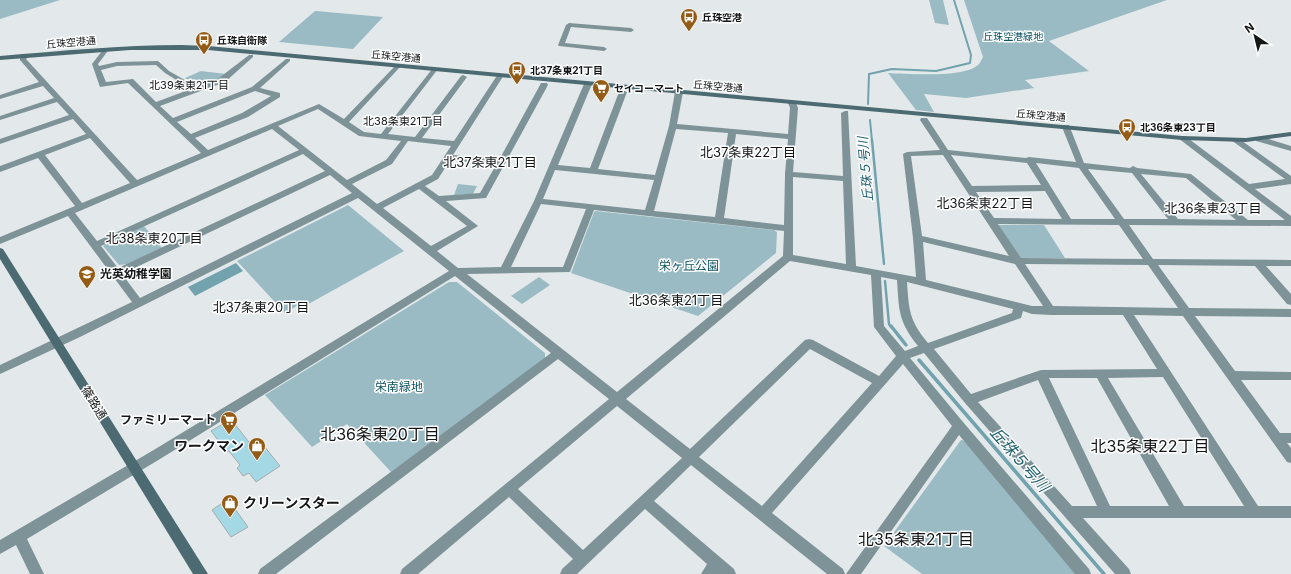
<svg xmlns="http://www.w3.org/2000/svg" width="1291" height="574" viewBox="0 0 1291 574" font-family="Inter,'Noto Sans JP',sans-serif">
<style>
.green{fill:#9abbc4}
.water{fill:#71a2ae}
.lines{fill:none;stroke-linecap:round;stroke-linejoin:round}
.stream-far2{stroke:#71a2ae;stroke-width:2}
.stream-far1{stroke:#71a2ae;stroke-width:2.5}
.stream{stroke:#71a2ae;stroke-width:3.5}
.building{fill:#a5d8e5;stroke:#a6abac}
.street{fill:#7e9398;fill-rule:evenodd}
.secondary{fill:#4c6a72;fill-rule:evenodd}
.labels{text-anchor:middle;stroke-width:3;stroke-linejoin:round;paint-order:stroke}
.far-poi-label{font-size:10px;font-weight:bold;fill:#131516;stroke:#fff;text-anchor:start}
.far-park-label{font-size:10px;fill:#0c5362;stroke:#fff}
.far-street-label{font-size:10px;fill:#131516;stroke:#fff}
.far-neighbourhood-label{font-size:11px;fill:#131516;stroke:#fff}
.park-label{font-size:12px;fill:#0c5362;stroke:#fff}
.poi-label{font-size:12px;font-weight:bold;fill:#131516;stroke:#fff;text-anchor:start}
.street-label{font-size:12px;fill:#131516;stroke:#fff}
.neighbourhood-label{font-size:13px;fill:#131516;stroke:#fff}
.water-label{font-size:13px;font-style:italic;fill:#1f6170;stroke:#fff}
.near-poi-label{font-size:14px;font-weight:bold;fill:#131516;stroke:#fff;text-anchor:end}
.near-neighbourhood-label{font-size:16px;fill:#131516;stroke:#fff}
.near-water-label{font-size:16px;font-style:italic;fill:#1f6170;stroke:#fff}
</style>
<rect width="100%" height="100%" fill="#e3e9ea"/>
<!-- green -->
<g class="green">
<polygon points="0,0 60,0 0,19"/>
<polygon points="929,0 943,0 949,25 935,23"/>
<path d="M 964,0 L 1167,0 L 1049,41 L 1089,71 L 1025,80 L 1034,88 L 966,98 L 924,94 L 934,112 L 916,110 L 888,73 C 908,74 964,78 978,65 C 980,64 981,60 983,57 Z"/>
<polygon points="315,11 316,11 383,17 353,49 279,42"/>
<path d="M 201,71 L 226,74 C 220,78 208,88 199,86 C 195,85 189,80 185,78 Z"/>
<polygon points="458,184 477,186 473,194 454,195"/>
<polygon points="348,205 404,251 303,307 300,304 285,313 237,261"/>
<polygon points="596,211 774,230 777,232 776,253 698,316 571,273 594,212"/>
<polygon points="997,225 1044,225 1065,258 1019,258"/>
<polygon points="144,226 162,248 127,264 119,265 103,246 107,243"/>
<polygon points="539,277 550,285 522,304 511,296"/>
<polygon points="449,282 457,282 545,353 545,359 391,472 347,424 312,447 265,395"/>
<polygon points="961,440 966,441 1077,574 922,574 884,546"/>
</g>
<!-- water -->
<polygon class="water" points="236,263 243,271 195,296 188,287"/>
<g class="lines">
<!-- stream-far2 -->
<g class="stream-far2">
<polyline points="868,104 869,74 892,69 936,71 970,63 971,55 954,0"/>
<polyline points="870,120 872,141"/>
</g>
<!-- stream-far1 -->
<g class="stream-far1">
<polyline points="872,140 884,264"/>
<polyline points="885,281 889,324 891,327"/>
</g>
<!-- stream -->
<g class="stream">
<polyline points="891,326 906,345"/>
<polyline points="919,360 1104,574"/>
</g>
</g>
<!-- building -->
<g class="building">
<polygon points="231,419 252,446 260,441 280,466 256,482 249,473 243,476 237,468 240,465 229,451 227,452 211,431"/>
<polygon points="228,499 248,527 231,537 212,510"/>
</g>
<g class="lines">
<!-- street -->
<g class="street">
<polygon points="569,23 631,28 634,30 631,32 571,27 565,43 604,47 607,49 604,51 559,46 558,45 566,25"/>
<path d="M 104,50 L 107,52 L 98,64 L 99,66 L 117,62 L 158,61 L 169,71 L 197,87 L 219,78 L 249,55 L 253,55 L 253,57 L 225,82 L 160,106 L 173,118 L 252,87 L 286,59 L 290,59 L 290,61 L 260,88 L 280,93 L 280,97 L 248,117 L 195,138 L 208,150 L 319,104 L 344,119 L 396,65 L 398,64 L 401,66 L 400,67 L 349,122 L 364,132 L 381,134 L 433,68 L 435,67 L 438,69 L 388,134 L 415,137 L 461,76 L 463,75 L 467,77 L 422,138 L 454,141 L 498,74 L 502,74 L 504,75 L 453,155 L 499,160 L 540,85 L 541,83 L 547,83 L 548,85 L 486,198 L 446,201 L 478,226 L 437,251 L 458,268 L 501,267 L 534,201 L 584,84 L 588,82 L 592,84 L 558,165 L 590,168 L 619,92 L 623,90 L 627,92 L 598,169 L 655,175 L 669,126 L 675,92 L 679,90 L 683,92 L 677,124 L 788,134 L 790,108 L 788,103 L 792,101 L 795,101 L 798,108 L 793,172 L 843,176 L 841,113 L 845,111 L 848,111 L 856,266 L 916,277 L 913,238 L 903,154 L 907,152 L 940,150 L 920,120 L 921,118 L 927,118 L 948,150 L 1026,158 L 1029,157 L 1076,162 L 1062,127 L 1063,125 L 1069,125 L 1084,163 L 1130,168 L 1133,166 L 1137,168 L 1191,174 L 1248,220 L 1285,220 L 1178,138 L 1179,136 L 1185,136 L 1249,184 L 1285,179 L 1231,140 L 1232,138 L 1238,138 L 1291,176 L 1291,184 L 1255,189 L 1291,216 L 1291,226 L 1129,225 L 1153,259 L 1291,260 L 1291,266 L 1266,266 L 1291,294 L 1291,305 L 1287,304 L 1255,266 L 1158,265 L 1189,308 L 1291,309 L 1291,317 L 1195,316 L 1235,371 L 1291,372 L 1291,380 L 1241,380 L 1280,433 L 1291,433 L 1291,443 L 1287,443 L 1291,448 L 1291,463 L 1287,462 L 1183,316 L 1134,315 L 1258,506 L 1291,506 L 1291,518 L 1083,518 L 1129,569 L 1131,574 L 1115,574 L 965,403 L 924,353 L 910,358 L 963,422 L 1089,569 L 1091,574 L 1075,574 L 959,435 L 861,574 L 846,574 L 952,426 L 903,364 L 772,513 L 843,569 L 845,574 L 827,574 L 691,465 L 654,501 L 734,569 L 736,574 L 701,574 L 707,564 L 645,509 L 577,574 L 560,574 L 562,569 L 573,559 L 509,497 L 418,574 L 400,574 L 402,569 L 609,399 L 558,359 L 276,574 L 258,574 L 260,569 L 551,353 L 455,276 L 160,459 L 27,539 L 44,574 L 30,574 L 16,545 L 0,554 L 0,540 L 152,451 L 449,271 L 358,198 L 80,337 L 0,374 L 0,365 L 132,302 L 68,216 L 0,244 L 0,237 L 75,206 L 38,158 L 0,172 L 0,166 L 86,134 L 73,119 L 0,144 L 0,139 L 69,115 L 57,102 L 0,120 L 0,116 L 54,98 L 43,86 L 0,99 L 0,95 L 39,82 L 20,60 L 20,58 L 25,55 L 29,55 L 30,56 L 26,59 L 137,180 L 201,153 L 128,83 L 100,87 L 92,64 L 102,51 ZM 156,65 L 165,73 L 191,89 L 156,102 L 133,79 L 106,82 L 101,70 L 117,66 ZM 255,91 L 271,96 L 242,113 L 191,134 L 177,122 ZM 318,109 L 359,136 L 401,141 L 386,160 L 347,180 L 278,126 ZM 272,129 L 299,150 L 97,241 L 75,213 ZM 676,129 L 728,133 L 715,217 L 654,211 ZM 736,134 L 788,139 L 785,174 L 784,225 L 724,218 ZM 90,138 L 130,183 L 82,203 L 45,155 ZM 408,141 L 451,146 L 432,175 L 377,204 L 352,184 L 392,164 ZM 303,154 L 325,171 L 118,268 L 101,246 ZM 943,155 L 1009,256 L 922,236 L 911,156 ZM 951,155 L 1027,163 L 1041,185 L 972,186 ZM 450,160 L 496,165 L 480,193 L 439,196 L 425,186 L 438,179 ZM 1036,163 L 1079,168 L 1115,219 L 1071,219 ZM 1088,169 L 1132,173 L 1168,219 L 1124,219 ZM 555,170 L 654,180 L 645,210 L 543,199 ZM 1141,174 L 1186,178 L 1236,220 L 1178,219 ZM 330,175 L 352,193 L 140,298 L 122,274 ZM 793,177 L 843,181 L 846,264 L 793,255 ZM 419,189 L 467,226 L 431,246 L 383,208 ZM 1045,191 L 1062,219 L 994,218 L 976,192 ZM 541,204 L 586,209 L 563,267 L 511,267 ZM 594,210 L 784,231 L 783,256 L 617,392 L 467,274 L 570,272 ZM 998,224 L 1119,225 L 1143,259 L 1021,258 ZM 923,242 L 1015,264 L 1043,306 L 1032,306 L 926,280 ZM 790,261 L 871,275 L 874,327 L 896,356 L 879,376 L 813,340 L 809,339 L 805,340 L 690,449 L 626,399 ZM 1025,264 L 1148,265 L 1178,308 L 1053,306 ZM 881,277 L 897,280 C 899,310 898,321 918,346 L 905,351 L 884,326 ZM 907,282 L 1013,309 L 1012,313 L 928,343 C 909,320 909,310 907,282 ZM 1023,311 L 1032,314 L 1051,315 L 1123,315 L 1157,369 L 1041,370 L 971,394 L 934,349 L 1021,318 ZM 810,349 L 872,383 L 762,506 L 699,457 ZM 1163,377 L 1244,506 L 1184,506 L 1108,378 ZM 1049,378 L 1097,378 L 1169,506 L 1110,506 ZM 1038,380 L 1097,506 L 1072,506 L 978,402 ZM 617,406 L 682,458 L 583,550 L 518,489 Z"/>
<polygon points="1256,137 1262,137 1291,146 1291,151 1256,141"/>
</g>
<!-- secondary -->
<g class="secondary">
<path d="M 182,45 L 208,46 L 1182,136 L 1246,138 L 1291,132 L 1291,136 L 1246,142 L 1182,140 L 208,50 L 130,50 L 0,60 L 0,56 C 61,51 121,45 182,45 Z"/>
<polygon points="0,248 3,249 208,574 193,574 0,259"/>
</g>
</g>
<!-- icons -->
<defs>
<symbol id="bus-pin" viewBox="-11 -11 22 30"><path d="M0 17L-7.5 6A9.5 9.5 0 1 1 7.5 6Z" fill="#945b16" stroke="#fff"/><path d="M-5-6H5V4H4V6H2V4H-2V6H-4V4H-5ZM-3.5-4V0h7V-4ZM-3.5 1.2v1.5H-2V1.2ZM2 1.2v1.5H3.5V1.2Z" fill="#fff"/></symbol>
<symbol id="supermarket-pin" viewBox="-11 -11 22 30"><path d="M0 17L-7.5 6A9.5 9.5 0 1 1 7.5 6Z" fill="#945b16" stroke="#fff"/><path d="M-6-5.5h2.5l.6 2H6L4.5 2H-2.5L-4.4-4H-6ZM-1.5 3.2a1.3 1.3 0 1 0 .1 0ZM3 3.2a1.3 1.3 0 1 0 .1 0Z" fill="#fff"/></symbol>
<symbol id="school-pin" viewBox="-11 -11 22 30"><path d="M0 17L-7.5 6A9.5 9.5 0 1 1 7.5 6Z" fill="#945b16" stroke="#fff"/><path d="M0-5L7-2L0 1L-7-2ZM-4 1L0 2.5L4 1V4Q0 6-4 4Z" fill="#fff"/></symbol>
<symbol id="shop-pin" viewBox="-11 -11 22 30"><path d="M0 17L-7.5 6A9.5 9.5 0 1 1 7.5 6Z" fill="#945b16" stroke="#fff"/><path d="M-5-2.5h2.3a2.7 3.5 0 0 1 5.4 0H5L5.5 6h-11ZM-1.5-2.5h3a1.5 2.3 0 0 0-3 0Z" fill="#fff"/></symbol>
</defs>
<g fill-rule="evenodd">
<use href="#bus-pin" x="679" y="7" width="20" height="27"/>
<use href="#bus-pin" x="194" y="30" width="20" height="27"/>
<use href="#bus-pin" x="507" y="60" width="20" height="27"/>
<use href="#supermarket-pin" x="591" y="78" width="20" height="27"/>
<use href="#bus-pin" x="1117" y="117" width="20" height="27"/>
<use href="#school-pin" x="77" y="264" width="20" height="27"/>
<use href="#supermarket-pin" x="219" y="410" width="20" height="27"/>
<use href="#shop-pin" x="247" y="436" width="20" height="27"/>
<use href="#shop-pin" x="220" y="493" width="20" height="27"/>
</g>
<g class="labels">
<!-- far-poi labels -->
<g class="far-poi-label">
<text x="702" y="21">丘珠空港</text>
<text x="217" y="44">丘珠自衛隊</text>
<text x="530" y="74">北37条東21丁目</text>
<text x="614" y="92">セイコーマート</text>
<text x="1140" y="131">北36条東23丁目</text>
</g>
<!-- far-park labels -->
<g class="far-park-label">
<text x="1013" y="40">丘珠空港緑地</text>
</g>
<!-- far-street labels -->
<g class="far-street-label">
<text transform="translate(71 42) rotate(-5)" y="4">丘珠空港通</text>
<text transform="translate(396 56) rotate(5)" y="4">丘珠空港通</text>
<text transform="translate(718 86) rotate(5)" y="4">丘珠空港通</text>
<text transform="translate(1041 115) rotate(5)" y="4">丘珠空港通</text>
</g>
<!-- far-neighbourhood labels -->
<g class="far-neighbourhood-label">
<text x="189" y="89">北39条東21丁目</text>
<text x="403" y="125">北38条東21丁目</text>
</g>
<!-- park labels -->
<g class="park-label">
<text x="689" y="270">栄ヶ丘公園</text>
<text x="399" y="391">栄南緑地</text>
</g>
<!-- poi labels -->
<g class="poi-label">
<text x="100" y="278">光英幼稚学園</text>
<text x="216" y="424" text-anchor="end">ファミリーマート</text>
</g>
<!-- street labels -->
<g class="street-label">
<text transform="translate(94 403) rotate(58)" y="4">篠路通</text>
</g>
<!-- neighbourhood labels -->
<g class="neighbourhood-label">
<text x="748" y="157">北37条東22丁目</text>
<text x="490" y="167">北37条東21丁目</text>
<text x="985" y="208">北36条東22丁目</text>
<text x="1213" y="213">北36条東23丁目</text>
<text x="154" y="243">北38条東20丁目</text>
<text x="676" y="305">北36条東21丁目</text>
<text x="261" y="312">北37条東20丁目</text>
</g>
<!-- water labels -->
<g class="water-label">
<text transform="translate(865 169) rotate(-95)" y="5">丘珠５号川</text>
</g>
<!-- near-poi labels -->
<g class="near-poi-label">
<text x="244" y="451">ワークマン</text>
<text x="243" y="508" text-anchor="start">クリーンスター</text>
</g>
<!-- near-neighbourhood labels -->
<g class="near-neighbourhood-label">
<text x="380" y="440">北36条東20丁目</text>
<text x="1150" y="452">北35条東22丁目</text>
<text x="916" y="545">北35条東21丁目</text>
</g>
<!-- near-water labels -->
<g class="near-water-label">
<text transform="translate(1020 459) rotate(49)" y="6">丘珠５号川</text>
</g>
</g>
<!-- north arrow -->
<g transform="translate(1255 36) rotate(325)" stroke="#ffffff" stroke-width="3" paint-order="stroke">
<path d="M0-3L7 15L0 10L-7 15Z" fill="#131516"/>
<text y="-6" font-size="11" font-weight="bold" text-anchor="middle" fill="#131516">N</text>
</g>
</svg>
